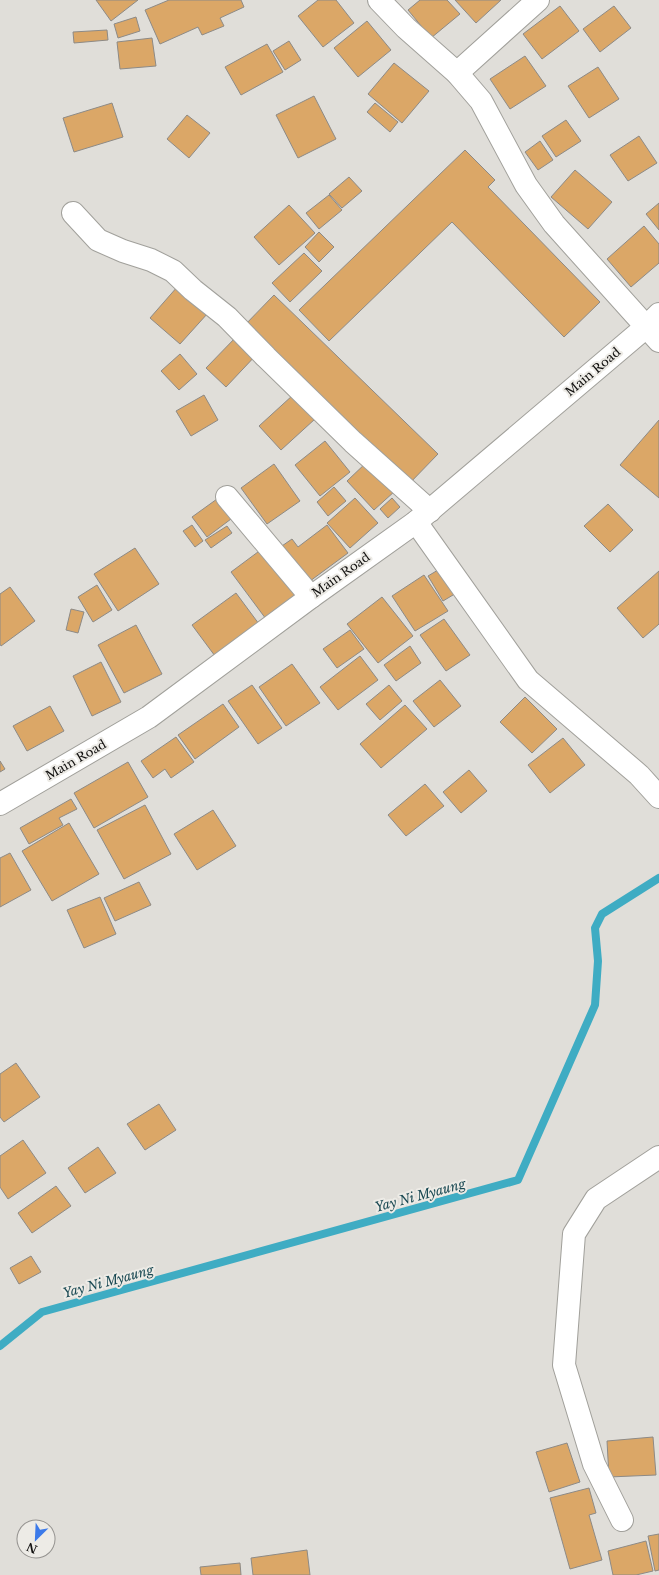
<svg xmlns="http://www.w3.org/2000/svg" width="659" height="1575" viewBox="0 0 659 1575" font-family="'Libre Baskerville',serif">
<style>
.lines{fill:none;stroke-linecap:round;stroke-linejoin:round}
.stream{stroke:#3facc3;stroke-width:8}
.building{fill:#dba767;stroke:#8d8a86}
.minor-casing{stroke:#a1a09b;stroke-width:24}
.major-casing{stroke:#a1a09b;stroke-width:24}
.minor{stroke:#fff;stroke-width:22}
.major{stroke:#fff;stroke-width:22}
.labels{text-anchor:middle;stroke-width:4;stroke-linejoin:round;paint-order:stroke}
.street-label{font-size:12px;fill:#11100f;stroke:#edebe6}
.water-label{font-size:13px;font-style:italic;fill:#1a4953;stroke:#edebe6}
</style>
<rect width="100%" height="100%" fill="#e0ded9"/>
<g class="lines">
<!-- stream -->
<polyline class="stream" points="0,1346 42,1312 518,1180 595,1005 598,961 595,928 602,914 659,878"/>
</g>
<!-- building -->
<g class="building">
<polygon points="96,0 138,0 111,21"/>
<polygon points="169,0 241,0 244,7 220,18 224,26 202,35 198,27 160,44 145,10"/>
<polygon points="318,0 336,0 354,23 323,47 298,16"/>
<polygon points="420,0 447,0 460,14 431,38 408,10"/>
<polygon points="455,0 501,0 476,23"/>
<polygon points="560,6 579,31 542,59 523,34"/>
<polygon points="614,6 631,28 600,52 583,29"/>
<polygon points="136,17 140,31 118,38 114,24"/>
<polygon points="367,21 391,50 358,77 334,48"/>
<polygon points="107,30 108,40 74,43 73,32"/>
<polygon points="152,38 156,66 120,69 117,42"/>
<polygon points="289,41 301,60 285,70 273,51"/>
<polygon points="267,44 283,72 241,95 225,67"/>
<polygon points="525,56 546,86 510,109 490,79"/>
<polygon points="394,63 429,91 402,123 368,94"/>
<polygon points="598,67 619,99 589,118 568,86"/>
<polygon points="314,96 336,139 298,158 276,115"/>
<polygon points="112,103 123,137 74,152 63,118"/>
<polygon points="375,103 398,122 390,132 367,112"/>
<polygon points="187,115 210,133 189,158 167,139"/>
<polygon points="566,120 581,141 556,157 542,136"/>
<polygon points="639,136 657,163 628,181 610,155"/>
<polygon points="540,141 553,160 538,170 525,152"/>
<polygon points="465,150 495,180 488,187 600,302 564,337 452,222 329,341 299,310"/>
<polygon points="575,170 612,202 588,229 551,197"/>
<polygon points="349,177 362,191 342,208 329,194"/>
<polygon points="329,195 342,210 319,229 306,213"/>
<polygon points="659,203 659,230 646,214"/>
<polygon points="289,205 315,233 279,265 254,237"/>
<polygon points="644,226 659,244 659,263 631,287 607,259"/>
<polygon points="319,232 334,247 319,262 305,247"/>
<polygon points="304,253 322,271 290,302 272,283"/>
<polygon points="178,286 208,313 180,344 150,318"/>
<polygon points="274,295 438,454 406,487 242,328"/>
<polygon points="238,335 258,353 226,387 206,368"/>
<polygon points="180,354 197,374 179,390 161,371"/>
<polygon points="204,395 218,420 191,436 176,411"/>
<polygon points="293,395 315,419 281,450 259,426"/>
<polygon points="659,420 659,498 620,465"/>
<polygon points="325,441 350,472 320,496 295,465"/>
<polygon points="368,461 395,491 374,510 347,481"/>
<polygon points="274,464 300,501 267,524 241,488"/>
<polygon points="334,487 346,501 328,516 317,502"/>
<polygon points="355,498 378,523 350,548 327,523"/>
<polygon points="392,498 400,507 388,518 380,509"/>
<polygon points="217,499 231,519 207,537 192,517"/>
<polygon points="608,504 633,530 610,552 584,526"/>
<polygon points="192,525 203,541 195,547 183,531"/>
<polygon points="327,525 348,553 306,584 279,548 292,539 298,547"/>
<polygon points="227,526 232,533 211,548 205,540"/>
<polygon points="266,546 301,593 266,619 231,572"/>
<polygon points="135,548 159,584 118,611 94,574"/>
<polygon points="443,567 458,592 443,601 428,576"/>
<polygon points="659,571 659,624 643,638 617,608"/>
<polygon points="424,575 448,611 415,631 392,596"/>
<polygon points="97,585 112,610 93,622 78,597"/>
<polygon points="10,587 35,621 1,646 0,644 0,594"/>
<polygon points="236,593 259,624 215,656 192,625"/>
<polygon points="382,597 413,636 378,663 347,624"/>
<polygon points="71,609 84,612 78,633 66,630"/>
<polygon points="444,619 470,655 446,671 420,635"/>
<polygon points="136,625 162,674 124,693 98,645"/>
<polygon points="350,630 364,649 337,668 323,649"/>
<polygon points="410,646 421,663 396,681 384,665"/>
<polygon points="360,656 378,680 338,710 320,687"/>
<polygon points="101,662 121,702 92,716 73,676"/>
<polygon points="292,664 320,703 286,726 259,687"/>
<polygon points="440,680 461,706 434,727 413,701"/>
<polygon points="252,685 282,728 258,744 228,701"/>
<polygon points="389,685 402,701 380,720 366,704"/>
<polygon points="525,697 557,729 532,753 500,722"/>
<polygon points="223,704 239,727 195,759 178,735"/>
<polygon points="405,705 427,729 381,768 360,744"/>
<polygon points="50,706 64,731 27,751 13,726"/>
<polygon points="176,737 194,762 171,778 165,769 153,778 141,761"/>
<polygon points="563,738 585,765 550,793 528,765"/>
<polygon points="0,761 5,769 0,772"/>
<polygon points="128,762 148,797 94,828 74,793"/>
<polygon points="469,770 487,791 461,813 443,792"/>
<polygon points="425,784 444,806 406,836 388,815"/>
<polygon points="71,799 77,809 59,818 63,825 29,844 20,828"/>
<polygon points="145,805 171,854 124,879 97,830"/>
<polygon points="213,810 236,846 197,870 174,834"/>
<polygon points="69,823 99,874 52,901 22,851"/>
<polygon points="10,853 31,890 0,907 0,858"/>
<polygon points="139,882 151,905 115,921 104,898"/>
<polygon points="100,897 116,934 84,948 67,910"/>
<polygon points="16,1063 40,1097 4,1122 0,1117 0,1074"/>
<polygon points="159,1104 176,1130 145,1150 127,1124"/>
<polygon points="23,1140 46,1173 8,1199 0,1187 0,1156"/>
<polygon points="98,1147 116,1173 85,1193 68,1168"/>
<polygon points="56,1186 71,1206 32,1233 18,1213"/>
<polygon points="31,1256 41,1272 19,1284 10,1268"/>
<polygon points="653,1437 656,1475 609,1477 607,1441"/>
<polygon points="567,1443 580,1482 549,1492 536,1452"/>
<polygon points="589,1488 596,1513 589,1515 602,1560 570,1569 550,1498"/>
<polygon points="659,1534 659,1570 655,1571 648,1536"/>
<polygon points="646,1541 653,1571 636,1575 613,1575 608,1551"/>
<polygon points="307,1550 310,1575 253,1575 251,1558"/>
<polygon points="240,1563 241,1575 201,1575 200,1567"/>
</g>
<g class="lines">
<defs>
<g id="minor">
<polyline points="379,0 406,28 457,73 481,101 526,185 554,224 659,341"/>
<polyline points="457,73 538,0"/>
<polyline points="73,213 98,240 123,251 151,260 173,271 193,290 227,317 266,357 353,442 430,511"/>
<polyline points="227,497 311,597"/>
<polyline points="416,522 528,680 639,775 659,797"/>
<polyline points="622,1520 594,1464 564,1365 574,1234 596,1199 659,1157"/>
</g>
<polyline id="major" points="0,804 149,717 311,597 416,522 646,327 659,314"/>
</defs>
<!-- minor casing -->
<use href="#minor" class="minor-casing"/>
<!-- major casing -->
<use href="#major" class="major-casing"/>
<!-- minor -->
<use href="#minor" class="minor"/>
<!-- major -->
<use href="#major" class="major"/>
</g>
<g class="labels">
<!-- street labels -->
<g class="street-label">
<text transform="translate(593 372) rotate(-40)" y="4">Main Road</text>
<text transform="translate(341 575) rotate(-35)" y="4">Main Road</text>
<text transform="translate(76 760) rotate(-30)" y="4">Main Road</text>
</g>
<!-- water labels -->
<g class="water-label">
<text transform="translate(420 1195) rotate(-15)" y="5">Yay Ni Myaung</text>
<text transform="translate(108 1281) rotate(-15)" y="5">Yay Ni Myaung</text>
</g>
</g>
<!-- north arrow -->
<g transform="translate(36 1539) rotate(204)"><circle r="19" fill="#edebe6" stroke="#959390"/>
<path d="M0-3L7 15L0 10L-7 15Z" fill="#3c7ae9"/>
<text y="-6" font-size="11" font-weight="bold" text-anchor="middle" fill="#11100f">N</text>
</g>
</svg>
